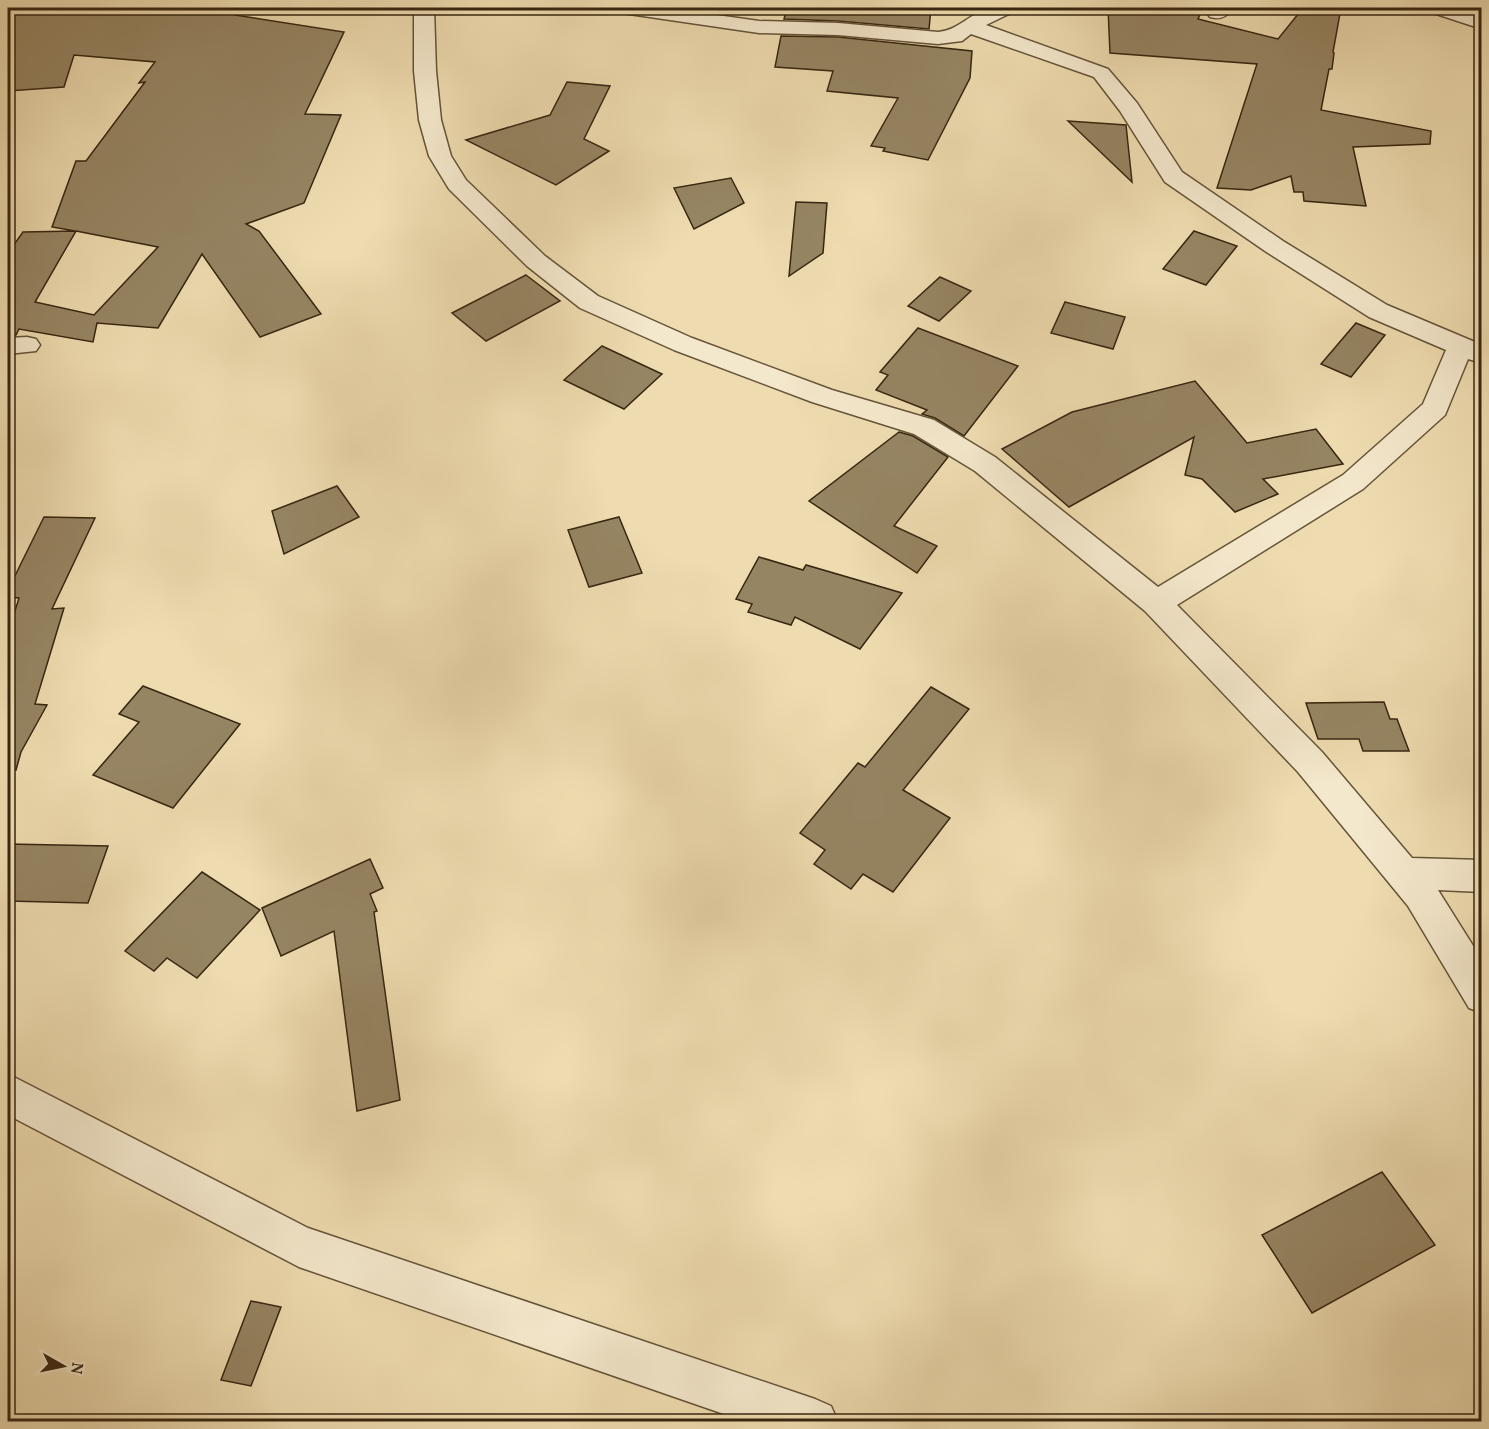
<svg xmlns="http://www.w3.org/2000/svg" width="1489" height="1429" viewBox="0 0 1489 1429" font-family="Vollkorn,serif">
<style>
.building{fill:#968563;stroke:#372610;stroke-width:1.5;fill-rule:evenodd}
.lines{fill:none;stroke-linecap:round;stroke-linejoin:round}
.street-casing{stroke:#655438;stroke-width:3}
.street{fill:#f4e8cc;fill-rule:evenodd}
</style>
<rect width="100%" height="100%" fill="#eedcb0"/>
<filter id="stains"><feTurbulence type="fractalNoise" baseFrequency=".00333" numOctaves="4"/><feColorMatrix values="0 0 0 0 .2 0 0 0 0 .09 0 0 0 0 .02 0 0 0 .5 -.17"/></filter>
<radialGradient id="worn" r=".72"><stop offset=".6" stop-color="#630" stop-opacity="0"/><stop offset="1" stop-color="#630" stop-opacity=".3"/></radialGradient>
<!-- building -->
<g class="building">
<path d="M 8,8 L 242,8 L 235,15 L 344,32 L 305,114 L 341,115 L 304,203 L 246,224 L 259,231 L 321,314 L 260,337 L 202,254 L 158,328 L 97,323 L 93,342 L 19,329 L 16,335 L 8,336 L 8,253 L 23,232 L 75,231 L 52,227 L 76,161 L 86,161 L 145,82 L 139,83 L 155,62 L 74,55 L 64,87 L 8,91 ZM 76,231 L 158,247 L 94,315 L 35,302 Z"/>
<polygon points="787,8 931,8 929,29 838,21 784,19"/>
<polygon points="1108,8 1203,8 1198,19 1278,39 1303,8 1341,8 1333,52 1334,53 1332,69 1329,69 1321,110 1431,131 1430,144 1353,147 1366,206 1304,201 1303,192 1294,192 1291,176 1251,190 1217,188 1257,64 1110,53"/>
<polygon points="781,36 838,37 972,51 970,78 928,160 883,151 885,148 871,146 898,98 827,91 833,71 775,67"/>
<polygon points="567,82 610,86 584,139 609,151 556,185 466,140 550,115"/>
<polygon points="1068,121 1126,125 1132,182"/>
<polygon points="731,178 744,203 694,229 674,188"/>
<polygon points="796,202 827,203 823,253 789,276"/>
<polygon points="1194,231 1237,246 1206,285 1163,269"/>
<polygon points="526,275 560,301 486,341 452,313"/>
<polygon points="940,277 971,291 939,321 908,306"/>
<polygon points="1065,302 1125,317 1113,349 1051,333"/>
<polygon points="1356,323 1385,335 1351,377 1321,364"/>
<polygon points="918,328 1018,366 964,436 935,418 922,414 927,410 876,390 888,375 880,372"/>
<polygon points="602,346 662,374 624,409 564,380"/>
<polygon points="1195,381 1247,443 1316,429 1343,464 1263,479 1278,494 1235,512 1202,479 1185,475 1194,437 1069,507 1002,449 1072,412"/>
<polygon points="899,432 913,436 948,457 894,526 937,546 917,573 809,501"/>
<polygon points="337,486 359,517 284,554 272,511"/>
<polygon points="44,517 95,518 52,609 64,608 35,704 47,705 21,752 16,770 12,769 8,777 8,633 19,598 8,597 8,590"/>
<polygon points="619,517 642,573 589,587 568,530"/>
<polygon points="759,557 803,570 806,565 902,593 860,649 795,617 791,625 748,612 752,604 736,599"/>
<polygon points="143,686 240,724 173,808 93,775 139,722 119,714"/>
<polygon points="931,687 969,709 903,790 950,818 893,892 863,874 851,889 814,864 825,850 800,833 858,763 865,767"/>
<polygon points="1384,702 1390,719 1397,719 1409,751 1363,751 1359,739 1318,739 1306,703"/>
<polygon points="8,844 108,846 88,903 8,901"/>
<polygon points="370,859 383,888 370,894 377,911 374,912 400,1100 357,1111 334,931 281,956 262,908"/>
<polygon points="202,872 260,910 197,978 167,958 154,971 125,951"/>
<polygon points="1382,1172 1435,1245 1312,1313 1262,1235"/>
<polygon points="251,1301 281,1307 251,1386 221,1380"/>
</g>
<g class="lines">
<defs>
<g id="street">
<path d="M 414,8 L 434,8 L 436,71 L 441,120 L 451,156 L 466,180 L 545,256 L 598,296 L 692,338 L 832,390 L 934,420 L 995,457 L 1158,587 L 1343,475 L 1423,404 L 1446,350 L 1369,317 L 1265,251 L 1165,182 L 1120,111 L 1094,77 L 971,34 L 962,41 L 938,44 L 838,35 L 759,33 L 629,14 L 622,12 L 619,8 L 667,8 L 759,21 L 838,23 L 938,32 C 958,31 971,12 991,8 C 998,6 1008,8 1016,8 L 1013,12 L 986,25 L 1108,69 L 1137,103 L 1182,172 L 1283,241 L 1387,305 L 1482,345 L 1482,363 L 1468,359 L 1445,415 L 1363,489 L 1177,605 L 1322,752 L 1412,858 L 1482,860 L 1482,892 L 1438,890 L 1482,960 L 1482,1013 L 1469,1008 L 1408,906 L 1298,772 L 1145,611 L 975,471 L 914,434 L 812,402 L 674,350 L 580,308 L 527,266 L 449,189 L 429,156 L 419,120 L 414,71 Z"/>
<path d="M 1211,8 L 1233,8 C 1227,17 1220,20 1210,17 L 1207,13 Z"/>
<polygon points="1427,8 1455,8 1482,16 1482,29 1430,12"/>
<polygon points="27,337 36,339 40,345 36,351 8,354 8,338"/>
<polygon points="8,1074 308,1228 815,1399 831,1406 838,1422 747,1422 299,1267 8,1115"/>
</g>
</defs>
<!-- street casing -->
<use href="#street" class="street-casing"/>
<!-- street -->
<use href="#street" class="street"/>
</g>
<!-- margin -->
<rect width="1489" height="1429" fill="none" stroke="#eedcb0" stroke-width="30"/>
<rect x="9" y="9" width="1471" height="1411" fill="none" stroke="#372610" stroke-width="3"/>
<rect x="15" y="15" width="1459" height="1399" fill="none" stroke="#372610" stroke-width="1.5"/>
<!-- north arrow -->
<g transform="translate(63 1366) rotate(99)" stroke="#f4e8cc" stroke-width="4.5" paint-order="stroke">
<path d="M0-4.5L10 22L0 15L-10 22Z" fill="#372610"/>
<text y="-9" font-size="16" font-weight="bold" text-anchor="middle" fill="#372610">N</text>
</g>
<rect width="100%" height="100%" filter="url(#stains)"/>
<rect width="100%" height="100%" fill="url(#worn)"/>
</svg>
